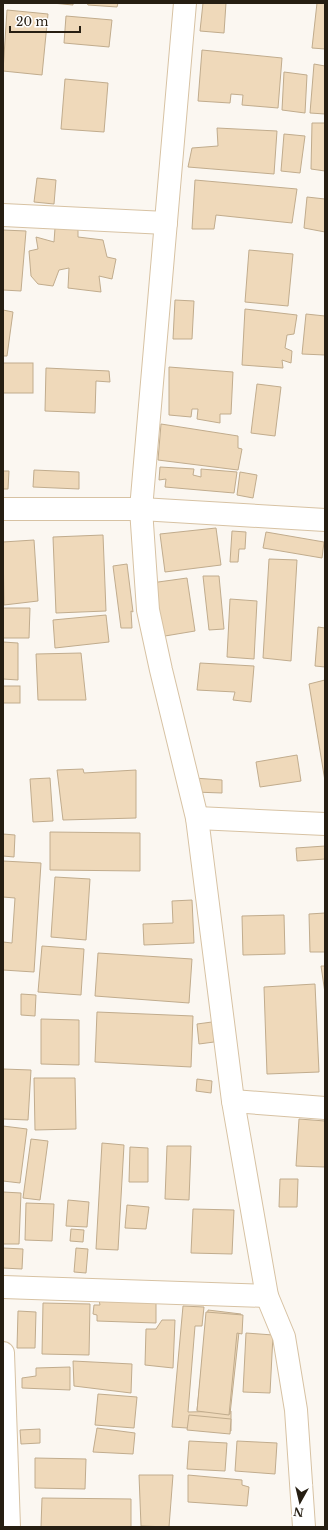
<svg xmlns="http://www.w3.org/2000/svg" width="328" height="1530" viewBox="0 0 328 1530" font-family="'Libre Baskerville',serif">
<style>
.building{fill:#efd9ba;stroke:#c1ac8d}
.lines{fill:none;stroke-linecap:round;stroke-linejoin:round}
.minor-casing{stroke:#d7c2a3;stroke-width:24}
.minor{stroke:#fff;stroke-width:22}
</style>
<rect width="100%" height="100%" fill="#fbf7f1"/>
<!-- building -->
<g class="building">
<polygon points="52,3 73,3 73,5"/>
<polygon points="87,3 118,3 117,7 88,5"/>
<polygon points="203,3 226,3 224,33 200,31"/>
<polygon points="317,3 325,3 325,49 312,48"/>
<polygon points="7,10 48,14 42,75 3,71"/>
<polygon points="66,16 112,20 109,47 64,43"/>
<polygon points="202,50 282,58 278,108 242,105 243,95 231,94 230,103 198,101"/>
<polygon points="314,64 325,66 325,114 310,113"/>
<polygon points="284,72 307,75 305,113 282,110"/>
<polygon points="65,79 108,83 104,132 61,129"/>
<polygon points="312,123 325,123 325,171 311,169"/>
<polygon points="217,128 277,131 274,174 188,167 192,148 218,146"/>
<polygon points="284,134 305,136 300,173 281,171"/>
<polygon points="37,178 56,180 54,204 34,202"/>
<polygon points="195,180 297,189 292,223 216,215 214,229 192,229"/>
<polygon points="307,197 325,199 325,232 304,228"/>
<polygon points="55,228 78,229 78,237 103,240 107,257 116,259 112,279 99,276 101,292 68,288 69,268 59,270 53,286 38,284 31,276 29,251 38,249 36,237 54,242"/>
<polygon points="3,230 26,231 21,291 3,290"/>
<polygon points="249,250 293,254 288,306 245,302"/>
<polygon points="175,300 194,301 192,339 173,339"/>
<polygon points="245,309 297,315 294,334 287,335 285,348 292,351 291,363 282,360 283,368 242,365"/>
<polygon points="3,310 13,312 7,356 3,356"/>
<polygon points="306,314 325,316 325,355 302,354"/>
<rect x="3" y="363" width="30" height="30"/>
<polygon points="169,367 233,372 231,414 220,414 220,423 197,419 198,409 192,409 191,417 169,415"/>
<polygon points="46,368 109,371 110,382 96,381 95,413 45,411"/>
<polygon points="257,384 281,387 275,436 251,433"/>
<polygon points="161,424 238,436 238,448 242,449 238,470 158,460"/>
<polygon points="160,467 194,469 193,475 201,477 201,469 237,472 234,493 165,487 166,479 159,480"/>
<polygon points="34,470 79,472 79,489 33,487"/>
<polygon points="3,471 9,471 8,489 3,489"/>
<polygon points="240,472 257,475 253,498 237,495"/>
<polygon points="216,528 221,565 165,572 160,534"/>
<polygon points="232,531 246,532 245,549 239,549 238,562 230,562"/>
<polygon points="266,532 324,542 322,558 263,548"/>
<polygon points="103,535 106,611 56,613 53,537"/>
<polygon points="34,540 38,601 4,605 3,542"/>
<polygon points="269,559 297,560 291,661 263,658"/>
<polygon points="127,564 133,612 131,611 132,628 121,628 113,566"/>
<polygon points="203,576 219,576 224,629 209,630"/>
<polygon points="187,578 195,631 159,637 151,583"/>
<polygon points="230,599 257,601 254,659 227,657"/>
<polygon points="3,608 30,608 29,638 3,638"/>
<polygon points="106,615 109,642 55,648 53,620"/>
<polygon points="318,627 325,628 325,667 315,666"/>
<polygon points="3,642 18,643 18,680 3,679"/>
<polygon points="81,653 86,700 38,700 36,654"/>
<polygon points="200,663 254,666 251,702 233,700 235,692 197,690"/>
<polygon points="325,680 325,781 309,684"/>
<rect x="3" y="686" width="17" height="17"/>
<polygon points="297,755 301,781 260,787 256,762"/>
<polygon points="83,769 84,773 136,770 136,818 63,820 57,770"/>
<polygon points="50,778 53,821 33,822 30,779"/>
<polygon points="194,778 222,780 222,793 194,792"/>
<polygon points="50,832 140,833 140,871 50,870"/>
<polygon points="3,834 15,835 14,857 3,856"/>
<polygon points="325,846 325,859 297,861 296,848"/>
<polygon points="3,861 41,863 34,972 3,970 3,942 12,943 15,898 3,897"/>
<polygon points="55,877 90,879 86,940 51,937"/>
<polygon points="192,900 194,943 144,945 143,924 173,923 172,901"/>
<polygon points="325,913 325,952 310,952 309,914"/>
<polygon points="284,915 285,954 243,955 242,916"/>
<polygon points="42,946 84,949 81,995 38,992"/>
<polygon points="98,953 192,959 189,1003 95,996"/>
<polygon points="321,966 325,966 325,993"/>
<polygon points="315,984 319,1072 267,1074 264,987"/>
<polygon points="21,994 36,995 35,1016 21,1015"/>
<polygon points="97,1012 193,1016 191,1067 95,1062"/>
<polygon points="41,1019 79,1020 79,1065 41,1064"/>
<polygon points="212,1022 214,1042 199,1044 197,1024"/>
<polygon points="3,1069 31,1070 28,1120 3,1119"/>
<polygon points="34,1078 75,1078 76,1129 35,1130"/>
<polygon points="197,1079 212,1081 211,1093 196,1091"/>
<polygon points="299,1119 325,1121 325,1167 296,1166"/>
<polygon points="3,1126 27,1129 20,1183 3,1181"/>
<polygon points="31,1139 48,1141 40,1200 23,1198"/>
<polygon points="102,1143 124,1145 118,1250 96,1249"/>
<polygon points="167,1146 191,1146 189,1200 165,1199"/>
<polygon points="130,1147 148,1148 148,1182 129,1182"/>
<polygon points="280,1179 298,1179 297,1207 279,1207"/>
<polygon points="3,1192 21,1193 19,1244 3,1244"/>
<polygon points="68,1200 89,1202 87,1227 66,1226"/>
<polygon points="26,1203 54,1204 52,1241 25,1240"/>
<polygon points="127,1205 149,1207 146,1229 125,1228"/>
<polygon points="193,1209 234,1210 232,1254 191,1253"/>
<polygon points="71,1229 84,1230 83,1242 70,1241"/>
<polygon points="3,1248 23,1249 22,1269 3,1268"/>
<polygon points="76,1248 88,1249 86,1273 74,1272"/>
<polygon points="99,1300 156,1303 156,1323 97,1321 97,1315 93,1314 94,1305 100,1305"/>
<polygon points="43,1303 90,1304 89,1355 42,1354"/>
<polygon points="183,1306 204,1307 202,1326 195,1326 188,1412 231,1411 231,1431 172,1427"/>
<polygon points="208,1310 241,1314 230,1414 197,1410"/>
<polygon points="18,1311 36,1312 35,1348 17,1348"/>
<polygon points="206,1312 243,1315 242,1334 237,1333 229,1415 197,1411"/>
<polygon points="162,1320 175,1320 173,1368 145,1365 146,1329 156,1329"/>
<polygon points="246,1333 273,1335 270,1393 243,1392"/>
<polygon points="73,1361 132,1364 131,1393 74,1386"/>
<polygon points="70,1367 70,1390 22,1388 22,1378 36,1376 36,1368"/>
<polygon points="98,1394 137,1397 134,1428 95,1425"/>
<polygon points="189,1415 231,1419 230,1434 187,1430"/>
<polygon points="97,1428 135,1433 133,1454 93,1452"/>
<polygon points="40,1429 40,1443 21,1444 20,1430"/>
<polygon points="189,1441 227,1443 225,1471 187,1469"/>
<polygon points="237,1441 277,1443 275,1474 235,1471"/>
<polygon points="35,1458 86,1459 85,1489 35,1488"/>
<polygon points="139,1475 173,1475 169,1527 141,1526"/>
<polygon points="188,1475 242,1480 242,1485 249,1487 247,1506 188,1502"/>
<polygon points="42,1498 131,1499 131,1527 41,1527"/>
</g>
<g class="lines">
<defs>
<g id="minor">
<polyline points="185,3 141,509 148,610 161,670 197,818 233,1101 267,1296 284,1337 296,1410 304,1527"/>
<polyline points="3,215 166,223"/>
<polyline points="3,509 141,509 325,520"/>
<polyline points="197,818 325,824"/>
<polyline points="233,1101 325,1108"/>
<polyline points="3,1287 267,1296"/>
<polyline points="3,1353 9,1527"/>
</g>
</defs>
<!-- minor casing -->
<use href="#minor" class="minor-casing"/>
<!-- minor -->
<use href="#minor" class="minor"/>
</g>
<!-- border -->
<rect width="328" height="1530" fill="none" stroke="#261e12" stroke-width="8"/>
<!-- north arrow -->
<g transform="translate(300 1502) rotate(188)" stroke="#ffffff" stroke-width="3" paint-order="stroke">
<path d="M0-3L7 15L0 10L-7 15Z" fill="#261e12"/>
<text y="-6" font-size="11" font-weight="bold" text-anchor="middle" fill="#261e12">N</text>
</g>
<!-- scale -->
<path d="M10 26v6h70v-6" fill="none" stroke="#261e12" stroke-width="2"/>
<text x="16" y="26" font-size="12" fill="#261e12" stroke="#ffffff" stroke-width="3" paint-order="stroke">20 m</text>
</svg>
